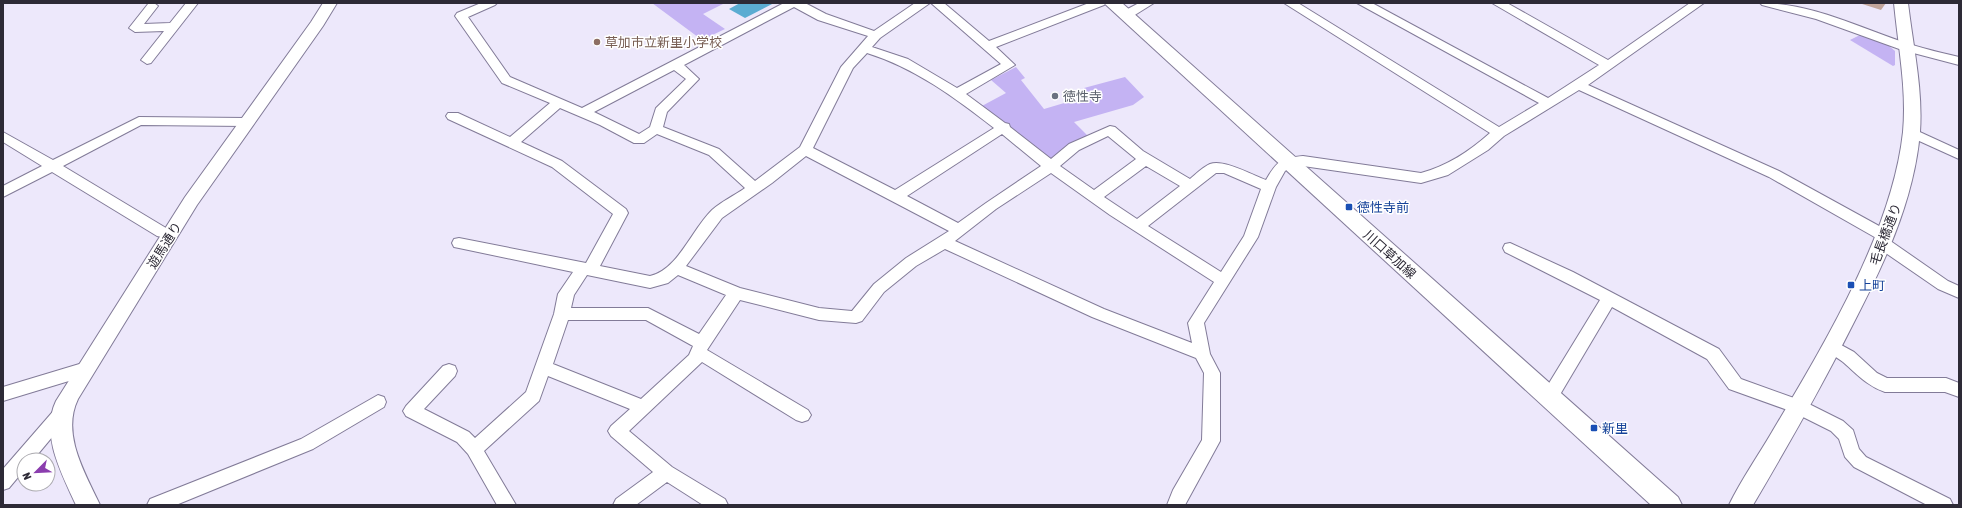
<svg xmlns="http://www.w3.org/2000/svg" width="1962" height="508" viewBox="0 0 1962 508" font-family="'Asap Condensed','Noto Sans JP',sans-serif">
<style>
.green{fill:#c4b3f3}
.water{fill:#5bacd2}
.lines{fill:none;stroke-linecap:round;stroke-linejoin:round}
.minor-casing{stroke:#827b98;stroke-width:2}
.tertiary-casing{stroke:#827b98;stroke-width:2}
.secondary-casing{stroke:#827b98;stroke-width:2}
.minor{fill:#fff;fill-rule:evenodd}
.tertiary{fill:#fff;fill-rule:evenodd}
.secondary{fill:#fff;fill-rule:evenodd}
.wall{fill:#c2a59b}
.education-dot{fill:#8d6e63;stroke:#fff;stroke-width:1.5}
.worship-dot{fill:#6b7280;stroke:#fff;stroke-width:1.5}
.transit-dot{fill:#1a4fb4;stroke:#fff;stroke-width:1.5}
.labels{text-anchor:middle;stroke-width:3;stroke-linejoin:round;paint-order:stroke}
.education-label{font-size:13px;fill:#785e54;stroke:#fff;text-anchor:start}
.worship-label{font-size:13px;fill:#5b616d;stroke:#fff;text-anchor:start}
.transit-label{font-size:13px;fill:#164399;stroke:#fff;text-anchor:start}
.street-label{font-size:13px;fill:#2d2a36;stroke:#fff}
</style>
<rect width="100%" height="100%" fill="#ede8fb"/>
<!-- green -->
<g class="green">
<polygon points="652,3 725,3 703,14 725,29 702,40"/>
<polygon points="1860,35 1888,45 1895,51 1895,65 1893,66 1850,40"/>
<polygon points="1016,67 1025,78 1021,80 1044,109 1081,98 1077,92 1084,91 1084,88 1125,77 1144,97 1133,105 1074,122 1088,136 1052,160 980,107 1006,93 991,80"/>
</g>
<!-- water -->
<polygon class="water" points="740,3 774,3 745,18 729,9"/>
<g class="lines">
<defs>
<g id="minor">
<polygon points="154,3 158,6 144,24 170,23 186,3 198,3 151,63 147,64 141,60 164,31 135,32 129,28 148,4"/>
<path d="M 481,3 L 497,3 L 495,5 L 468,17 L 510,77 L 582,108 L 784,3 L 805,3 L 826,14 L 874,31 L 915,3 L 930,3 L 880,38 L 872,47 L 908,59 L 957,88 L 1001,64 L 931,3 L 944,3 L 989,41 L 1089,3 L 1106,3 L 1104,5 L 996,47 L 1015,65 L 966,94 L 1005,123 L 1009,124 L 1010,127 L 1051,159 L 1069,144 L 1110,126 L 1115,127 L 1143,151 L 1190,179 C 1196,174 1203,167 1210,164 C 1224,159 1252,175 1266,180 C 1277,161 1281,158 1303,156 L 1421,173 C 1447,166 1470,151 1490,133 L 1284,3 L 1298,3 L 1499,127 L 1539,103 L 1357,3 L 1372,3 L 1548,98 L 1599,65 L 1492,3 L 1507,3 L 1608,60 L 1690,3 L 1704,3 L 1588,85 L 1779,171 L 1890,232 L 1892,236 L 1889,240 L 1948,281 L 1959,286 L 1959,298 L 1938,289 L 1877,247 L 1875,243 L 1878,239 L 1769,177 L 1579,90 L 1504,136 L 1488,150 L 1448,175 L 1421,183 L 1303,166 L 1292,166 L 1285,171 L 1276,187 L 1258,237 L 1204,323 L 1210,354 L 1220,373 L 1220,441 L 1185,505 L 1167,505 L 1173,490 L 1202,440 L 1204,373 L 1196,358 L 1092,317 L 945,249 L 916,266 L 884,292 L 862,321 L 856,323 L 819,320 L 740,300 L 707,350 L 808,410 L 811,415 L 808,420 L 802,422 L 796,420 L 702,362 L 629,431 L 672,467 L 725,499 L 728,505 L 703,505 L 667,482 L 636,505 L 613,505 L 616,499 L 653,472 L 611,436 L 608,431 L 611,426 L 630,409 L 548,376 L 539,401 L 484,451 L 516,505 L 497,505 L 468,454 L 457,442 L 406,416 L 403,411 L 406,406 L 443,366 L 449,364 L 455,366 L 457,371 L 455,376 L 424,409 L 469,432 L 475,438 L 526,392 L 554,314 L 558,294 L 573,272 L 459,248 L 454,247 L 452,243 L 454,239 L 459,238 L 586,263 L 613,214 L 552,167 L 448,119 L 446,116 L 448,113 L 458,113 L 510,137 L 550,103 L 502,83 L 455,16 L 457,13 ZM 794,7 L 818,20 L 868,36 L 841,67 L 800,147 L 755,181 L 719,149 L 663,127 L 667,112 L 699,79 L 684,65 ZM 867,53 C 915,68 954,97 994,128 L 895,190 L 813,148 L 853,68 ZM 674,70 L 686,79 L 656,108 L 650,127 L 639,134 L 594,112 ZM 560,108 L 600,125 L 634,143 L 644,143 L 657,134 L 709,155 L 745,188 C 735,195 721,202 712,210 C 692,229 678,270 650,276 L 600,266 L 628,213 L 626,209 L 562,161 L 521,142 ZM 1002,134 L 1041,166 L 986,203 L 958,223 L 907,196 ZM 1108,136 L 1136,159 L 1094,190 L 1060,166 L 1079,150 ZM 806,156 L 949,231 L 906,258 L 874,284 L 852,311 L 819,308 L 740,288 L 686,266 L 722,218 L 772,183 ZM 1146,166 L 1180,186 L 1137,219 L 1104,197 ZM 1051,173 L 1110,215 L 1214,282 L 1188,323 L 1192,343 L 1104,309 L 955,241 L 996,209 ZM 1216,173 L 1224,173 L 1261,189 L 1244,236 L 1221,272 L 1148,226 ZM 587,275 L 650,288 L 668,283 L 678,275 L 726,295 L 699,334 L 648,308 L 571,308 L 574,295 ZM 568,320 L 646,320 L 693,346 L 689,355 L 641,399 L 553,364 Z"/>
<polygon points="1139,3 1154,3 1130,18 1122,18 1120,15 1122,12"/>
<path d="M 1760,3 C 1812,3 1860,28 1909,44 C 1925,49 1942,53 1959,57 L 1959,65 L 1902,50 L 1816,19 L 1762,5 Z"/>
<polygon points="139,117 246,118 251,119 253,122 251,125 246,126 141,125 63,166 166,228 176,230 178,234 176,238 171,239 157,236 52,172 3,197 3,186 42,166 3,142 3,132 53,160"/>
<polygon points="1911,128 1959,150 1959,159 1906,135 1904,132 1906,129"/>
<polygon points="1510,243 1573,272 1719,349 1741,379 1805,402 1843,421 1853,430 1859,449 1866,457 1950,499 1953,505 1927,505 1854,467 1845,457 1839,439 1831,431 1793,412 1729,389 1707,359 1612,307 1555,403 1549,405 1543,403 1541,398 1543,393 1600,300 1505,252 1503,248 1505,244"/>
<path d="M 1832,340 L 1854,352 L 1877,373 L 1887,378 L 1946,378 L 1959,383 L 1959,397 L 1945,392 L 1885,392 C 1867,386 1857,374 1843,362 C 1837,357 1828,354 1824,346 L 1826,342 Z"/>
<polygon points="86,362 92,364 94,369 92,374 3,401 3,387"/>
<polygon points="378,395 384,397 386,402 384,407 313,449 176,505 147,505 150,499 301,439"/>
<polygon points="62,406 68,408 71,413 68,418 33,460 24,460 24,470 9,488 3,490 3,469 56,408"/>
</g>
<g id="tertiary">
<path d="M 323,3 L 337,3 L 323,26 L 197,205 L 78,399 C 61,434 85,473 100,505 L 76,505 C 62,474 40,435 56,401 L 185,197 L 311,22 Z"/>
<path d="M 1894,3 L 1908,3 C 1913,46 1923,89 1920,132 C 1914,203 1882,268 1850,330 C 1820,390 1787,447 1753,505 L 1729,505 C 1741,480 1758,456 1772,432 C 1823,346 1892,233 1903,132 C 1907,89 1898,46 1894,3 Z"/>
</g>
<polygon id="secondary" points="1104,3 1122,3 1678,497 1682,505 1651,505"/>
</defs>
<!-- minor casing -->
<use href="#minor" class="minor-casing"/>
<!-- tertiary casing -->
<use href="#tertiary" class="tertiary-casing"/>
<!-- secondary casing -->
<use href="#secondary" class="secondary-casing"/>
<!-- minor -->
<use href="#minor" class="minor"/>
<!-- tertiary -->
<use href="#tertiary" class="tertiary"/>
<!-- secondary -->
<use href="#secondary" class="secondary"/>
</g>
<!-- wall -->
<polygon class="wall" points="1859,3 1886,3 1881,10"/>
<!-- markers -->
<circle class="education-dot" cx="597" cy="42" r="4"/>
<circle class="worship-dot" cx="1055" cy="96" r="4"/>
<g class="transit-dot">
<rect x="1345" y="203" width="8" height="8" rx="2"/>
<rect x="1847" y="281" width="8" height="8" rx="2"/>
<rect x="1590" y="424" width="8" height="8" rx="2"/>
</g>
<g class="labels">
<!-- education labels -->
<g class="education-label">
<text x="605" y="47">草加市立新里小学校</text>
</g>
<!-- worship labels -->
<g class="worship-label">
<text x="1063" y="101">徳性寺</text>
</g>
<!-- transit labels -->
<g class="transit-label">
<text x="1357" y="212">徳性寺前</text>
<text x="1859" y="290">上町</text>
<text x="1602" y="433">新里</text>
</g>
<!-- street labels -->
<g class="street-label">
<text transform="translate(1885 234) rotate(-69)" y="5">毛長橋通り</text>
<text transform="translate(164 245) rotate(-58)" y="5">遊馬通り</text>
<text transform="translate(1390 254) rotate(42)" y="5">川口草加線</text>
</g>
</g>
<!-- border -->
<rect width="1962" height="508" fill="none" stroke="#2d2a36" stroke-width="8"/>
<!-- north arrow -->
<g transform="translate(36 472) rotate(246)"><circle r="19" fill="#ffffff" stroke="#abaaaf"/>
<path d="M0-3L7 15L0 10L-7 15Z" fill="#8b3dae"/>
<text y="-6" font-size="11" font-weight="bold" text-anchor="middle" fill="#2d2a36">N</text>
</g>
</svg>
